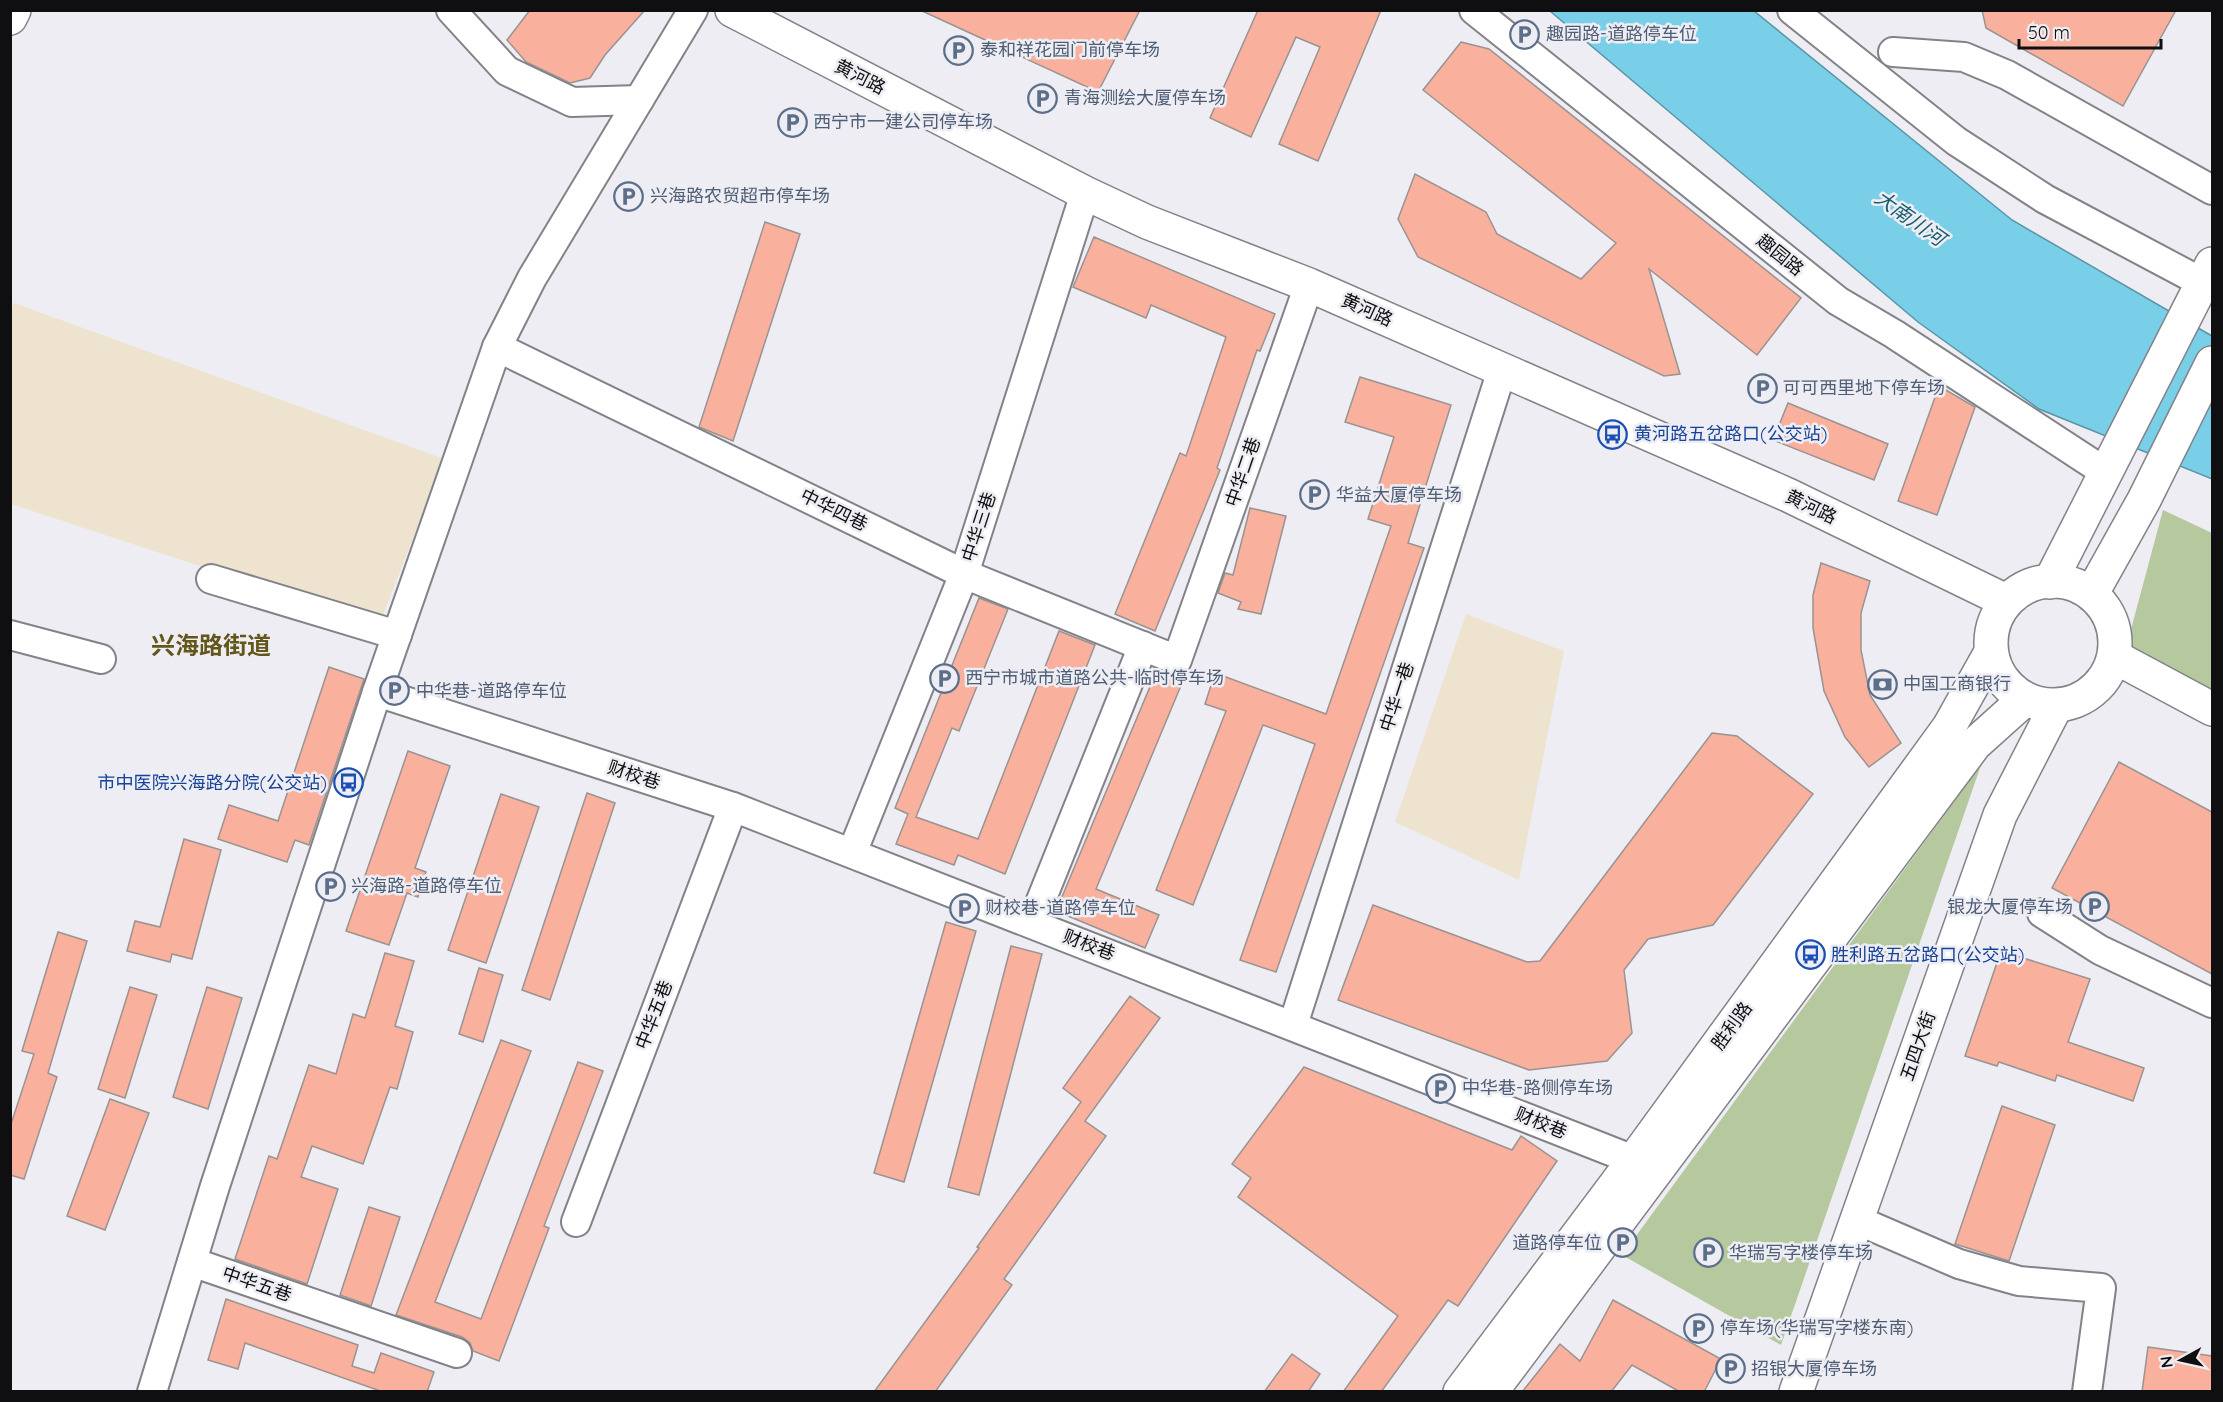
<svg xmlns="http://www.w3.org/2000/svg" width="2223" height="1402" viewBox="0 0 2223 1402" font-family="Quicksand,'Noto Sans SC',sans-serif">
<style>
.education{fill:#ede3ce}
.green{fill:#b6c89d}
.water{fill:#79cfe7;stroke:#5995a7;stroke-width:1.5}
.building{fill:#f9b09d;stroke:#9a9392;stroke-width:1.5}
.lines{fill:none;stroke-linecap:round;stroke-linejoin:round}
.minor-casing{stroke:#828388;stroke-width:32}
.major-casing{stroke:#828388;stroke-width:36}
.minor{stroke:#fff;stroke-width:28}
.major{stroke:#fff;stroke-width:33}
.labels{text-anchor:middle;stroke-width:5;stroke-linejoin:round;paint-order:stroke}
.service-label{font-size:18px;fill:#4e5e75;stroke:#ededf3;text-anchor:start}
.street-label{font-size:18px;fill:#0f0f11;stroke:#ededf3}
.transit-label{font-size:18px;fill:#164399;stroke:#ededf3;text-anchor:start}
.water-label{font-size:20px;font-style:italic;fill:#175e6e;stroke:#ededf3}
.district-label{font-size:24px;font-weight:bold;fill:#62561a;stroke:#ededf3}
</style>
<rect width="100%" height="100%" fill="#ededf3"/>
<!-- education -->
<g class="education">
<polygon points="14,303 444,459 379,625 11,504 10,313"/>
<polygon points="1466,614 1564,651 1519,880 1395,822"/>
</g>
<!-- green -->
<g class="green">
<polygon points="2163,510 2212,533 2212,698 2132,658 2130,633"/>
<polygon points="1981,765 1781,1345 1622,1255"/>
</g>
<!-- water -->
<polygon class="water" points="1550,11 1754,11 2012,220 2212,336 2212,479 2039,409 1918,322"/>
<!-- building -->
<g class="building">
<polygon points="530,10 645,10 605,55 590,78 570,83 526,62 507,40"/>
<polygon points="920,10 1140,10 1098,92"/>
<polygon points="1258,10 1381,10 1318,161 1279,144 1320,47 1296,37 1251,137 1210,118"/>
<polygon points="1982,10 2176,10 2123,106 1986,28"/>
<polygon points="1461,42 1489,49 1801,298 1757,355 1649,269 1680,374 1664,376 1418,257 1398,219 1415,174 1486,212 1497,234 1581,279 1616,243 1423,90"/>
<polygon points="765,222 800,234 733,441 699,427"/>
<polygon points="1094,237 1275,314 1260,351 1257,350 1217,468 1220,470 1155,631 1115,614 1180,453 1186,456 1226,337 1151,305 1146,318 1073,287"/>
<polygon points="1360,377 1451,405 1408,543 1424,548 1276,972 1240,960 1315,744 1263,725 1193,905 1156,890 1226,711 1205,704 1215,673 1326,714 1391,526 1368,519 1394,437 1345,422"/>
<polygon points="1939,386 1975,407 1937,515 1898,501"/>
<polygon points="1788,403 1888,444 1874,480 1773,440"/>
<polygon points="1250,508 1286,516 1261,614 1238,609 1241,602 1218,593 1225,573 1233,575"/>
<polygon points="1821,563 1870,581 1861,613 1861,650 1870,695 1901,743 1869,767 1845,737 1824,691 1813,628 1813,595"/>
<polygon points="979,598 1008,609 959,731 952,728 916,817 978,839 1059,631 1095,645 1005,874 958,855 954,865 896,844 908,814 895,808"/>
<polygon points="329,667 364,679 309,845 295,840 287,862 218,839 229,805 278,821"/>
<polygon points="1157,670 1171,675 1185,676 1096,889 1159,915 1145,948 1056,911"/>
<polygon points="1712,733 1737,736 1813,794 1713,925 1648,939 1624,970 1632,1033 1607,1061 1529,1070 1338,1000 1373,905 1527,962 1540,961"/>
<polygon points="408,751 450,766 415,868 426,872 418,897 407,893 389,945 346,931"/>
<polygon points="2119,762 2212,812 2212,974 2052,888"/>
<polygon points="587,793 615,803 550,1000 522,990"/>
<polygon points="501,794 539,807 486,963 448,950"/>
<polygon points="184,839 221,850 192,959 172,954 170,962 127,951 135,921 160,927"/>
<polygon points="946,922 976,931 904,1182 874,1173"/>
<polygon points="58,932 87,941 48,1073 57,1077 24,1179 10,1175 10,1127 34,1054 22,1051"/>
<polygon points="1011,946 1042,954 979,1195 948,1187"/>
<polygon points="2001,951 2090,979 2068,1042 2144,1068 2133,1101 2057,1075 2055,1081 1999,1062 1997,1066 1965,1056"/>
<polygon points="385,953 414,961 395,1026 413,1032 397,1089 390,1087 363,1164 312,1146 301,1177 338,1189 307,1284 235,1259 269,1156 277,1159 309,1065 336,1074 353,1014 365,1018"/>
<polygon points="479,968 503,975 483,1042 459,1034"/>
<polygon points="130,987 157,995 125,1098 98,1089"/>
<polygon points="207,987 242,998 208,1109 173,1097"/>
<polygon points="1130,996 1160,1018 1085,1121 1106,1136 1004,1279 1012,1285 935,1392 874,1392 979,1248 977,1247 1081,1102 1063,1088"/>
<polygon points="501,1040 531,1051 435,1302 481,1319 578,1062 603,1071 544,1226 549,1228 499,1361 473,1351 470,1343 462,1337 396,1315"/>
<polygon points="1304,1067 1512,1150 1521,1136 1557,1161 1458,1306 1448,1300 1381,1392 1343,1392 1398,1316 1238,1197 1251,1178 1232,1164"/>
<polygon points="110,1099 149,1113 105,1230 67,1216"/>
<polygon points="2002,1106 2055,1125 2009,1261 1955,1244"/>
<polygon points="369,1207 400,1217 371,1306 340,1295"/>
<polygon points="226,1299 358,1345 352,1366 374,1373 381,1353 434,1372 427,1392 383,1392 245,1343 238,1369 208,1360"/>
<polygon points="1613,1300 1721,1359 1704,1392 1680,1392 1632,1365 1611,1392 1522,1392 1560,1344 1580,1361"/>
<polygon points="2148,1347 2212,1356 2212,1392 2142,1392"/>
<polygon points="1292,1354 1320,1374 1308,1392 1264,1392"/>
</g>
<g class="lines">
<defs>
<g id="minor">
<polyline points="451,10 507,71 572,102 639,100"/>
<polyline points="1474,10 1838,301 1894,334 2105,472"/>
<polyline points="1792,10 1956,141 2045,199 2203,283"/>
<polyline points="1893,52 1964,57 2007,75 2212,190"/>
<polyline points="497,347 964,574 1177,660 1309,285"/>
<polyline points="211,579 397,635"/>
<polyline points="10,635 101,659"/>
<polyline points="377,692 733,807 1654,1168"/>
<polyline points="852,853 964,574 1085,193"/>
<polyline points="2042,913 2100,950 2212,1003"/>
<polyline points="1032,923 1143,646"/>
<polyline points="1293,1025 1502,370"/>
<polyline points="1857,1220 1959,1264 2019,1281 2101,1288 2087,1392"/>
<polyline points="576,1222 733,807"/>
<polyline points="192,1262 457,1353"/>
<polyline points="152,1392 215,1186 377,692 497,347 532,278 693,10"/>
</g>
<g id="major">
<polyline points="732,10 1085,193 1147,222 1309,285 1788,495 2006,601"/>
<polyline points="10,18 14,10"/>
<circle cx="2053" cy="643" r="62"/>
<polyline points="2050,582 2212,264"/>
<polyline points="2092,593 2144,500 2212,363"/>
<polyline points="2115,657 2212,709"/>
<polyline points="1460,1392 1634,1160 1949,727 1991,652"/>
<polyline points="1491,1392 1975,744 2024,700"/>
<polyline points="1796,1392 2000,815 2056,706"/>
</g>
</defs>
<!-- minor casing -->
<use href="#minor" class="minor-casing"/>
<!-- major casing -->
<use href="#major" class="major-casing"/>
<!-- minor -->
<use href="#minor" class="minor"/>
<!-- major -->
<use href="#major" class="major"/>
</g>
<!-- icons -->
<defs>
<symbol id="parking-ring" viewBox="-11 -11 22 22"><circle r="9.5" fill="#ededf3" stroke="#5c6f8a" stroke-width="1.5"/><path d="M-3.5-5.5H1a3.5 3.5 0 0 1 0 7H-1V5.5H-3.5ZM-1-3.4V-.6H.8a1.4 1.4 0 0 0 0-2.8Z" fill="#5c6f8a"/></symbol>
<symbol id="bus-ring" viewBox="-11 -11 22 22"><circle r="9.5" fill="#ededf3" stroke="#1a4fb4" stroke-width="1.5"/><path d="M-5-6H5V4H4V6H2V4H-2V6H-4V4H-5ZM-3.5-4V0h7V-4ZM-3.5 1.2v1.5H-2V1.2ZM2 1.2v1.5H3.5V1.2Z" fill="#1a4fb4"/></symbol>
<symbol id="bank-ring" viewBox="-11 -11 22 22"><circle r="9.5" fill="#ededf3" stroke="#5c6f8a" stroke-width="1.5"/><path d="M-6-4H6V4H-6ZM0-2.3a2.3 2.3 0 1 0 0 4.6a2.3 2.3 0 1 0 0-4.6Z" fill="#5c6f8a"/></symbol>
</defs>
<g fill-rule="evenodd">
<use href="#parking-ring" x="1508" y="18" width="33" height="33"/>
<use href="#parking-ring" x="942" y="34" width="33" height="33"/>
<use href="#parking-ring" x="1026" y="82" width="33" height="33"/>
<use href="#parking-ring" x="776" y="106" width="33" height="33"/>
<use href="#parking-ring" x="612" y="180" width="33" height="33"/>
<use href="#parking-ring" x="1746" y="372" width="33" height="33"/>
<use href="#bus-ring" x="1596" y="418" width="33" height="33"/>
<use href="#parking-ring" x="1298" y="478" width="33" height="33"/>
<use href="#parking-ring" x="928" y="662" width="33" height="33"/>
<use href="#bank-ring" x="1866" y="668" width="33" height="33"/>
<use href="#parking-ring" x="378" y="674" width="33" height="33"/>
<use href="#bus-ring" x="332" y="766" width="33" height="33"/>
<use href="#parking-ring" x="314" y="870" width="33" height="33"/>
<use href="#parking-ring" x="2078" y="890" width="33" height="33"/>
<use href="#parking-ring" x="948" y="892" width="33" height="33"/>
<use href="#bus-ring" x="1794" y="938" width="33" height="33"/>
<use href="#parking-ring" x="1424" y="1072" width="33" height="33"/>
<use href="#parking-ring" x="1606" y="1226" width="33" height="33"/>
<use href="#parking-ring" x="1692" y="1236" width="33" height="33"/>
<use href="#parking-ring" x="1682" y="1312" width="33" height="33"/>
<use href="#parking-ring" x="1714" y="1352" width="33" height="33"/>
</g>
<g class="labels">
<!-- service labels -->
<g class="service-label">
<text x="1546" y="40">趣园路-道路停车位</text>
<text x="980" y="56">泰和祥花园门前停车场</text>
<text x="1064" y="104">青海测绘大厦停车场</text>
<text x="813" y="128">西宁市一建公司停车场</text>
<text x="650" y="202">兴海路农贸超市停车场</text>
<text x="1783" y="394">可可西里地下停车场</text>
<text x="1336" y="501">华益大厦停车场</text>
<text x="965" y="684">西宁市城市道路公共-临时停车场</text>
<text x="1903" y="690">中国工商银行</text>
<text x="416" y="697">中华巷-道路停车位</text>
<text x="351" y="892">兴海路-道路停车位</text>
<text x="2073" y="913" text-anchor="end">银龙大厦停车场</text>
<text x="985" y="914">财校巷-道路停车位</text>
<text x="1462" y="1094">中华巷-路侧停车场</text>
<text x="1602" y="1249" text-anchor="end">道路停车位</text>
<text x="1729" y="1259">华瑞写字楼停车场</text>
<text x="1720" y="1334">停车场(华瑞写字楼东南)</text>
<text x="1751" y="1375">招银大厦停车场</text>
</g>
<!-- street labels -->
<g class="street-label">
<text transform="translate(860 77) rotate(27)" y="6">黄河路</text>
<text transform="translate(1780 255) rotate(39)" y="6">趣园路</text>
<text transform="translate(1367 310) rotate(24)" y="6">黄河路</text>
<text transform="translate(1243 472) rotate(-71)" y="6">中华二巷</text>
<text transform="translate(1811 507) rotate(26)" y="6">黄河路</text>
<text transform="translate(834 510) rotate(26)" y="6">中华四巷</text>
<text transform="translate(979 527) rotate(-72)" y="6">中华三巷</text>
<text transform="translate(1397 697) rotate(-72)" y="6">中华一巷</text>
<text transform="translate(634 775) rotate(18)" y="6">财校巷</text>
<text transform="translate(1089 945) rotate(21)" y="6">财校巷</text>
<text transform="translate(654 1015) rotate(-69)" y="6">中华五巷</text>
<text transform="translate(1732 1026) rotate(-54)" y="6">胜利路</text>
<text transform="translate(1918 1046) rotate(-71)" y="6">五四大街</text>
<text transform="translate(1541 1123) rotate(22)" y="6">财校巷</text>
<text transform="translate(257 1284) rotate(19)" y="6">中华五巷</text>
</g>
<!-- transit labels -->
<g class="transit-label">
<text x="1634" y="440">黄河路五岔路口(公交站)</text>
<text x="327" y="789" text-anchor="end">市中医院兴海路分院(公交站)</text>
<text x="1831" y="961">胜利路五岔路口(公交站)</text>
</g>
<!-- water labels -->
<g class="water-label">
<text transform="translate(1910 218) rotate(35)" y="7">大南川河</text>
</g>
<!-- district labels -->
<g class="district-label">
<text x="211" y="654">兴海路街道</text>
</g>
</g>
<!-- border -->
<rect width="2223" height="1402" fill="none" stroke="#0f0f11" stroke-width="24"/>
<!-- north arrow -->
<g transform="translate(2181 1360) rotate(262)" stroke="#ededf3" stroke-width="4.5" paint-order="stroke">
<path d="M0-4.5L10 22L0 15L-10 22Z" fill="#0f0f11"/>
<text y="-9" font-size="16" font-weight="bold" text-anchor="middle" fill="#0f0f11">N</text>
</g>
<!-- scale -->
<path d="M2019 39v9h142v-9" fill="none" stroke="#0f0f11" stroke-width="3"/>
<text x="2028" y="39" font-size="18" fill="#0f0f11" stroke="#ededf3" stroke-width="4.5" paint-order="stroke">50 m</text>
</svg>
